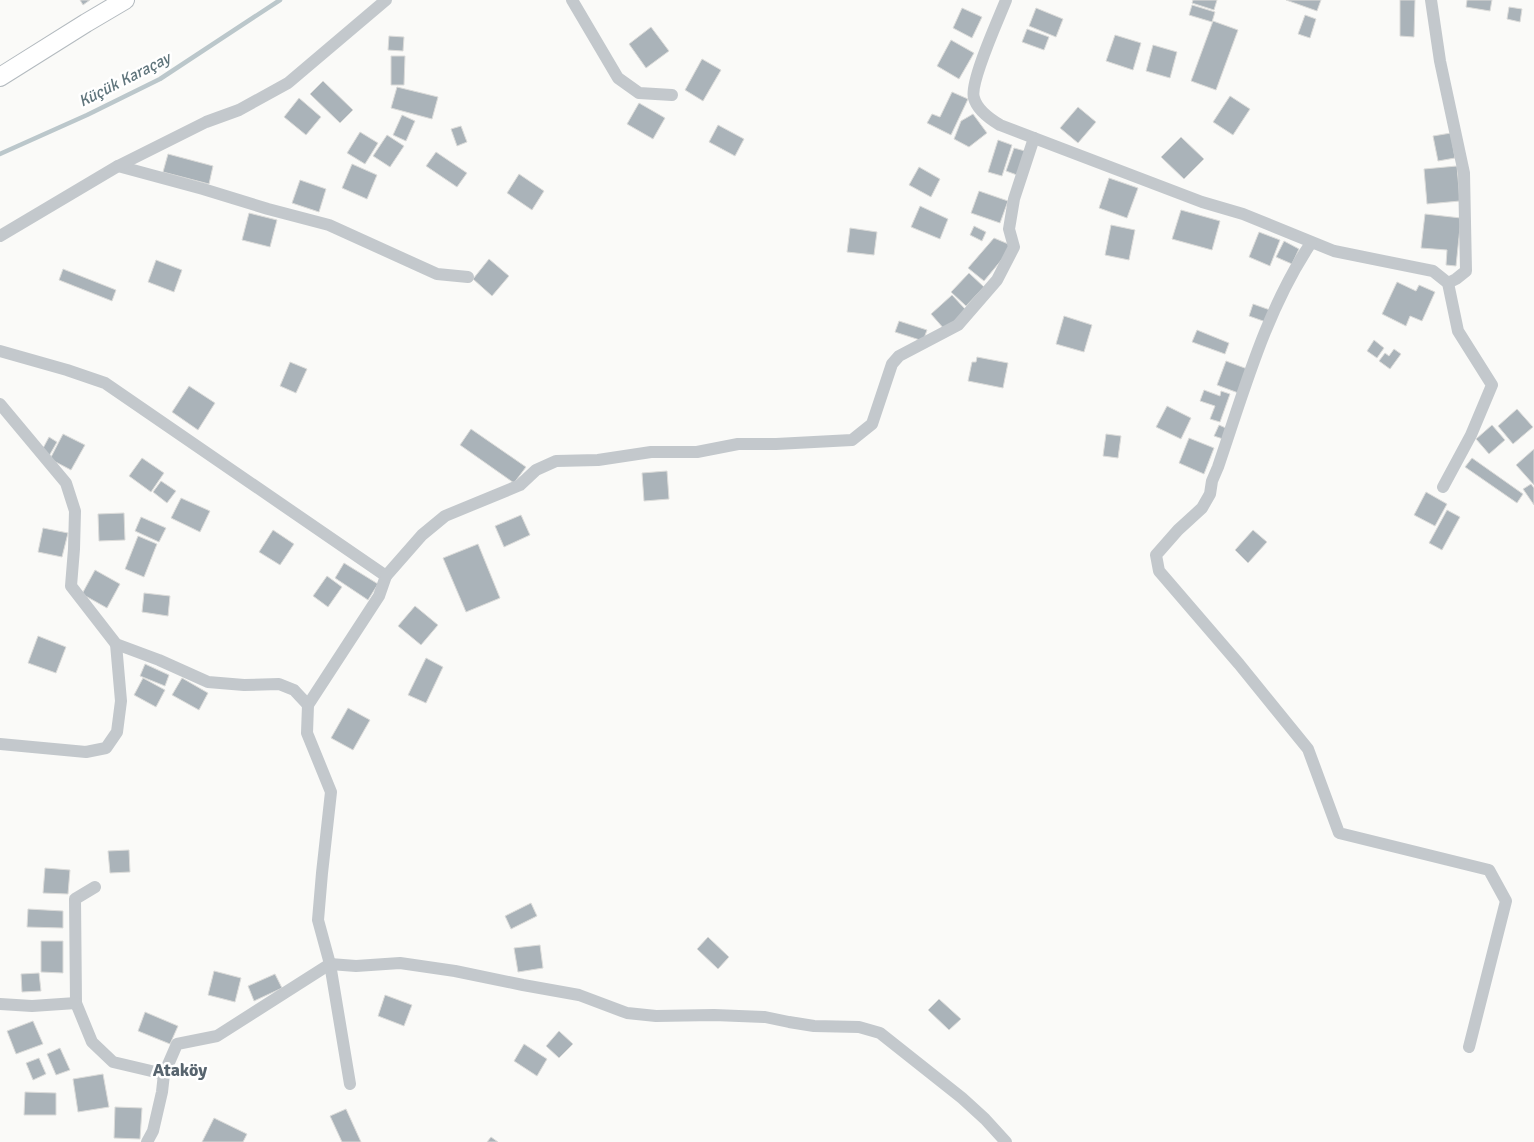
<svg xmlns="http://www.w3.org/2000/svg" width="1534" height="1142" viewBox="0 0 1534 1142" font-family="Signika,sans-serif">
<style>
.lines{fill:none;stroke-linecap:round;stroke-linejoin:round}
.stream{stroke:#bbc7cb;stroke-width:4.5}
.building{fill:#aab3b9;stroke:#dcdcda}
.secondary-casing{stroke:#b3babf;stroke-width:20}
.street{stroke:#c3c8cc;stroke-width:12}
.secondary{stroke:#fff;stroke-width:18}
.labels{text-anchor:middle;stroke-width:5;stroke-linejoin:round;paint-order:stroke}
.water-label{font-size:16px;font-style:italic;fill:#60757c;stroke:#fff}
.quarter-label{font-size:18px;font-weight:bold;fill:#57646e;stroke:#fff}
</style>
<rect width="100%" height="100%" fill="#fafaf8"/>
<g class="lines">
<!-- stream -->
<polyline class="stream" points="0,154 87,115 160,79 280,0"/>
</g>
<!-- building -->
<g class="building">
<polygon points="80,0 90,0 83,5"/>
<polygon points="1193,0 1217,0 1214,10 1192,3"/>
<polygon points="1286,0 1321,0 1317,11"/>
<polygon points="1400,0 1415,0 1414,37 1400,36"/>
<polygon points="1467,0 1492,0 1490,11 1466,7"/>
<polygon points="1192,5 1215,12 1212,22 1189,15"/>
<polygon points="1509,7 1522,9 1520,22 1507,19"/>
<polygon points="962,8 982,17 972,38 953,28"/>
<polygon points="1036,8 1063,19 1056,37 1029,26"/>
<polygon points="1305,15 1316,19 1310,38 1298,34"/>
<polygon points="1213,21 1238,30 1216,90 1191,81"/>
<polygon points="651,27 669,51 646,68 629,44"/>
<polygon points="1027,29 1049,37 1044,50 1022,42"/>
<polygon points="1115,35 1141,43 1133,70 1106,61"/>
<polygon points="389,36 404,37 403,51 388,50"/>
<polygon points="951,40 974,53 959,79 937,66"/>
<polygon points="1153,45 1177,52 1170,78 1146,71"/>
<polygon points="391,56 405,56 404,85 391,85"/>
<polygon points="702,59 721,70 703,101 685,90"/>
<polygon points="323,81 353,110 340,123 310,94"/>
<polygon points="397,87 438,97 432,119 391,108"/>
<polygon points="952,92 968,99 951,135 927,123 932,114 940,117"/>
<polygon points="1230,96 1250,109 1233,135 1213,122"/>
<polygon points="299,98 321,117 306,135 284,117"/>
<polygon points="639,103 665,118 653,139 627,124"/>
<polygon points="1078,107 1096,122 1078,143 1060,128"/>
<polygon points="973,114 987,133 969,147 954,139 961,121"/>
<polygon points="402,115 415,121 406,141 393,135"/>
<polygon points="718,125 744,139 735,156 709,142"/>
<polygon points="461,126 467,142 457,146 451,129"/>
<polygon points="360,132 378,143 365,164 347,153"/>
<polygon points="1451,133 1455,158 1438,161 1433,136"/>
<polygon points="387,135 404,146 390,167 373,156"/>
<polygon points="1181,137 1204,159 1184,179 1161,157"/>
<polygon points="998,140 1012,145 1002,176 988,172"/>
<polygon points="1014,148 1025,151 1017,175 1006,171"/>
<polygon points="436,152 467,173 457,187 426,166"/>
<polygon points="168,154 213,166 209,184 163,172"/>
<polygon points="352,164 377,175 367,199 342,188"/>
<polygon points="1457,166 1460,201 1427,204 1424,169"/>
<polygon points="919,167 940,179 931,197 909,185"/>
<polygon points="519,174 544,191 532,210 507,193"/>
<polygon points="1109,178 1138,188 1127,218 1099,208"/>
<polygon points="300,180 326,189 319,212 292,203"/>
<polygon points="979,191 1008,201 1000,223 971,213"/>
<polygon points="920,206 948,219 940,239 911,227"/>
<polygon points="1181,210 1220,221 1212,250 1172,239"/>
<polygon points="249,213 277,220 270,247 242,240"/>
<polygon points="1425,214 1461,218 1456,266 1446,265 1447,250 1421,248"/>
<polygon points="1111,225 1135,230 1129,260 1105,255"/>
<polygon points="974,226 986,232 982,241 970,235"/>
<polygon points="850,228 877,232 874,255 847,252"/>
<polygon points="1259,232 1280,240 1270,266 1249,257"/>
<polygon points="994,238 1013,246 984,281 968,268"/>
<polygon points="1284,241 1299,249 1292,264 1276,257"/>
<polygon points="489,259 509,276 492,296 473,279"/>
<polygon points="156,260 182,270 174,292 148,282"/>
<polygon points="63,269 116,290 112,301 59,280"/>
<polygon points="969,273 984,287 966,306 951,292"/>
<polygon points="1397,282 1416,291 1419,285 1435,292 1422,321 1410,316 1406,326 1382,314"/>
<polygon points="952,295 966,310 945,330 931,314"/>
<polygon points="1253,304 1270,310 1266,322 1249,316"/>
<polygon points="1064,316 1092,325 1084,352 1056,344"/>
<polygon points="899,321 927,330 923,341 895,332"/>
<polygon points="1197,330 1229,343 1225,354 1192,342"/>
<polygon points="1374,340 1384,348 1377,358 1367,351"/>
<polygon points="1394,349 1401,354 1390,369 1379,361 1385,353 1389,356"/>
<polygon points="977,357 1008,363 1003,388 968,381 972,362 976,362"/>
<polygon points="1226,361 1250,370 1241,394 1217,385"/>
<polygon points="290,362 307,369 296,393 280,386"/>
<polygon points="189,386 215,403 198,430 172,412"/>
<polygon points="1204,390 1220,396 1221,391 1230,394 1220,422 1210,419 1215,406 1200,401"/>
<polygon points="1167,406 1191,418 1181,439 1156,427"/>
<polygon points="1517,409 1533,427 1513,444 1498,426"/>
<polygon points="1219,425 1228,429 1223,439 1214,436"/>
<polygon points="1492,425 1505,440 1489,454 1476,439"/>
<polygon points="471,429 526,467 514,483 460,445"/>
<polygon points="63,434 85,445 71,470 50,459"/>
<polygon points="1106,434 1121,436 1118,458 1103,456"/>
<polygon points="49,437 57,442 49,456 41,452"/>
<polygon points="1189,438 1214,448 1204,474 1179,463"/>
<polygon points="1534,449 1534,485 1516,465"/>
<polygon points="142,458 164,473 151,492 129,476"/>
<polygon points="1472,458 1523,494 1517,503 1465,467"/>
<polygon points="667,471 669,499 644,501 642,473"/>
<polygon points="161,481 176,491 167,503 153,492"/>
<polygon points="1531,484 1534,488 1534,505 1523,489"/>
<polygon points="1426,492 1447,504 1435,526 1414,515"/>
<polygon points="181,498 210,511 200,532 171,518"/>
<polygon points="1447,510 1460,517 1442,550 1429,543"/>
<polygon points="124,513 125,540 99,541 98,514"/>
<polygon points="521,515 530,535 504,547 495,526"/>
<polygon points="141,517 166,528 159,542 135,531"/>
<polygon points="43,528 68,533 62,557 38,552"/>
<polygon points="273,530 294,544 280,565 259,552"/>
<polygon points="1253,530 1267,542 1248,563 1235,550"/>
<polygon points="138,536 157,544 144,577 125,569"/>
<polygon points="478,544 500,598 466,612 443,558"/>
<polygon points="344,563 378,584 368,600 335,578"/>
<polygon points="95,570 120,584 107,608 82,594"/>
<polygon points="327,576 342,587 328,607 313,596"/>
<polygon points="144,593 170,596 168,616 142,612"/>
<polygon points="415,606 438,625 421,645 398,626"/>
<polygon points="38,636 66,647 56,673 28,663"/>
<polygon points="426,658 443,667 426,703 408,695"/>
<polygon points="145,664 169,675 165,686 140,676"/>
<polygon points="143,678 165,690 156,707 134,695"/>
<polygon points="182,678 208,693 199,710 172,695"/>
<polygon points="348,708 370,720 353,750 331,738"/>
<polygon points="129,850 130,872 110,873 108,851"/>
<polygon points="45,868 70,870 68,894 43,893"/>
<polygon points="531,903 537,916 511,929 505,916"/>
<polygon points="28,909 63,911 63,928 27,927"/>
<polygon points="708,937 729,957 718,969 697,949"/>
<polygon points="41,941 63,941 63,973 41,972"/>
<polygon points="540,945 543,968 518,972 514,948"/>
<polygon points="214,971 241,978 235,1002 208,995"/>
<polygon points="39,973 41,991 22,992 21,974"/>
<polygon points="275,974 282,988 254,1001 248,986"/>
<polygon points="385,995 412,1005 404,1026 378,1016"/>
<polygon points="939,999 961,1019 949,1030 928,1010"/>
<polygon points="145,1012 178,1026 170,1044 138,1031"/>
<polygon points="33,1021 43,1044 16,1054 7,1031"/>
<polygon points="559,1031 573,1044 559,1058 546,1046"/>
<polygon points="524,1044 547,1059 537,1076 514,1061"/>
<polygon points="60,1048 70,1070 56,1075 47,1054"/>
<polygon points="39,1058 46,1074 33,1080 26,1063"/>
<polygon points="103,1074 109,1107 78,1112 73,1079"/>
<polygon points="25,1092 56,1093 56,1115 24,1115"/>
<polygon points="115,1107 142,1108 140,1139 114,1138"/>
<polygon points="346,1109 361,1142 342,1142 330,1116"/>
<polygon points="214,1118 247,1134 243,1142 202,1142"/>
<polygon points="491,1137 498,1142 487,1142"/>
</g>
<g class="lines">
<defs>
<polyline id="secondary" points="0,77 86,23 125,0"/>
</defs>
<!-- secondary casing -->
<use href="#secondary" class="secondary-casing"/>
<!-- street -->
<g class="street">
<polyline points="572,0 618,78 639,93 672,95"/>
<path d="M 1006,0 C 999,18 969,83 974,98 C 977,110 990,119 1000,125 L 1202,202 L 1243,214 L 1334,251 L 1433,271 L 1448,283 L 1458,331 L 1492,385 L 1471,435 L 1443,487"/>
<polyline points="1431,0 1440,61 1464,173 1466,271 1456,279 1448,283"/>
<polyline points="118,166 203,189 268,209 329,225 437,274 468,277"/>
<polyline points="0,236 118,166 206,122 239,110 288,83 386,0"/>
<path d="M 1311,243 C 1266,310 1244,391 1218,467 L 1212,481 L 1210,494 L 1202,508 L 1178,530 L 1156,555 L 1159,571 L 1239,664 L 1308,749 L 1339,833 L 1489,870 L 1506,901 L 1469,1047"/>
<polyline points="0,351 67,370 105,383 386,576 379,596 308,705 307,733 331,792 322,873 318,920 330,964 350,1084"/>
<polyline points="0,404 66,483 75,511 74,549 71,586 116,644 159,660 208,682 244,685 279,684 294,690 308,705"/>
<polyline points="386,576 422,535 445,516 520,485 536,470 556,461 598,460 651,452 697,452 738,444 776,444 852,440 872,424 892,364 899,356 958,325 997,280 1014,247 1009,229 1014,199 1034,138"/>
<polyline points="0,744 86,752 106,748 117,732 121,701 116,644"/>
<polyline points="95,887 75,899 76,1003 92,1042 113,1062 164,1074"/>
<polyline points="0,1004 32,1006 76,1003"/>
<polyline points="147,1142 153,1131 162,1092 164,1074 177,1044 217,1036 330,964 356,966 400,963 455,971 523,985 579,995 627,1013 656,1016 714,1015 765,1017 789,1022 814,1026 859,1027 880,1033 962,1098 985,1119 1006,1142"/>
</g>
<!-- secondary -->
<use href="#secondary" class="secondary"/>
</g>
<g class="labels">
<!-- water labels -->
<g class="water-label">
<text transform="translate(124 79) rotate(-27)" y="6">Küçük Karaçay</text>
</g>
<!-- quarter labels -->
<g class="quarter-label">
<text x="180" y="1076">Ataköy</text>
</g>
</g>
</svg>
